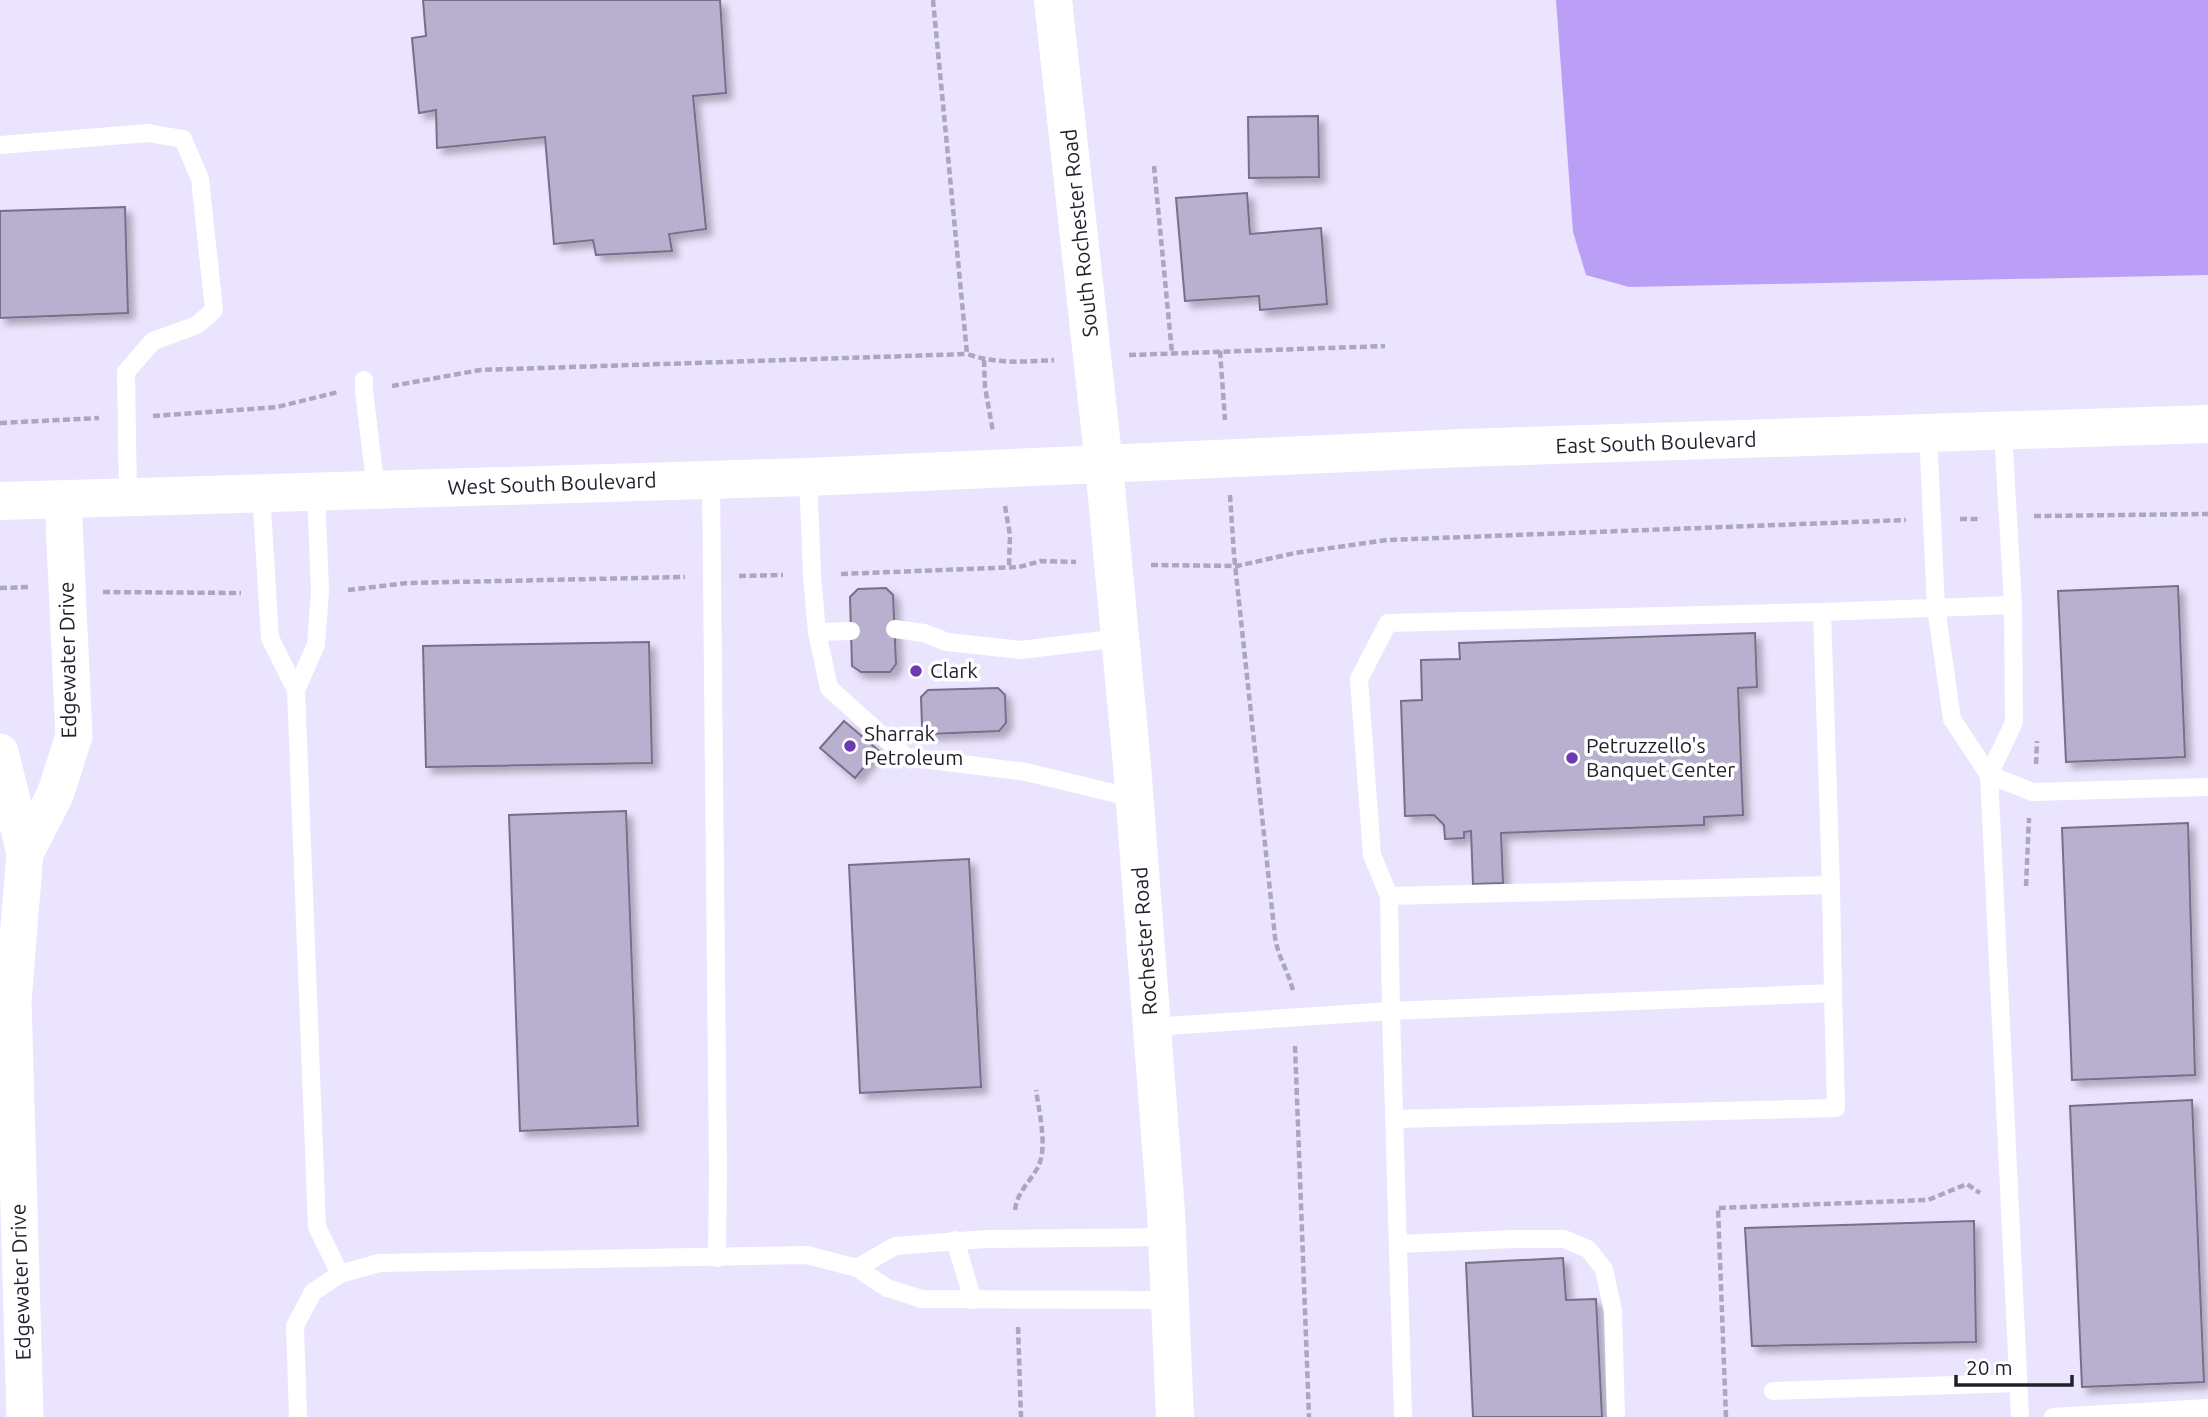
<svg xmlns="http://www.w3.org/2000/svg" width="2208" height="1417" viewBox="0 0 2208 1417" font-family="Ubuntu,sans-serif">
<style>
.water{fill:#bb9ff7}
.building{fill:#b8b0ce;stroke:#776f8b;stroke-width:2;filter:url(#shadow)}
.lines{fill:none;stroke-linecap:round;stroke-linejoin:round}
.path{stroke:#aca7bc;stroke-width:4.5;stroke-dasharray:7 3.5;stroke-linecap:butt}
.service{stroke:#fff;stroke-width:18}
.minor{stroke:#fff;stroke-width:37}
.tertiary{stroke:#fff;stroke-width:38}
.secondary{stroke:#fff;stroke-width:38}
.primary{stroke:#fff;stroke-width:38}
.poi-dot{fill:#6b3ab2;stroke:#fff;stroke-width:2.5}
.labels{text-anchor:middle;stroke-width:7;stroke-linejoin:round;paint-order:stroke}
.street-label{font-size:21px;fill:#221f2b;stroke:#fff}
.poi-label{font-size:21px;fill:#221f2b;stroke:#fff;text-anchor:start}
</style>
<defs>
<filter id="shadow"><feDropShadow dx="6" dy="6" stdDeviation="3.5" flood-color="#0004"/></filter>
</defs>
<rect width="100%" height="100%" fill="#ebe4fe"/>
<!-- water -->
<polygon class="water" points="1556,0 2208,0 2208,275 1629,287 1586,275 1573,232"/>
<!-- building -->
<g class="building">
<polygon points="423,0 720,0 726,93 693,96 706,229 669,234 672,251 596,255 593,240 554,244 545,137 437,148 436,110 419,113 412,38 426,36"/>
<polygon points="1318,116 1319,177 1249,178 1248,117"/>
<polygon points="1247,193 1250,234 1321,228 1327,304 1260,310 1259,296 1185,301 1176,198"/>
<polygon points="125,207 128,313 0,318 0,211"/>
<polygon points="2178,586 2185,757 2066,762 2058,591"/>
<polygon points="886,588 893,595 896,664 890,672 861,672 852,666 850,597 858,589"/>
<polygon points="1755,633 1757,687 1738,688 1743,815 1704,817 1704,825 1501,833 1503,883 1473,884 1471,831 1464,832 1464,838 1445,839 1444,825 1434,815 1405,816 1401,701 1422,700 1421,660 1460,659 1459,643"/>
<polygon points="649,642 652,763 426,767 423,646"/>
<polygon points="998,688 1005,695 1006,723 999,731 930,734 922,726 921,697 928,690"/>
<polygon points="844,721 878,750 855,778 820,748"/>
<polygon points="626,811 638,1126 520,1131 509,815"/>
<polygon points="2188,823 2195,1075 2072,1080 2062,828"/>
<polygon points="969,859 981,1087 860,1093 849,865"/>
<polygon points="2192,1100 2204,1382 2082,1387 2070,1106"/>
<polygon points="1974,1221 1976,1342 1752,1346 1745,1228"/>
<polygon points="1563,1258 1566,1300 1596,1299 1602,1417 1473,1417 1466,1263"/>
</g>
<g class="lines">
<!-- path -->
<g class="path">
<path d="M 933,0 L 967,354 C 995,364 1024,362 1054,360"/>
<polyline points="1154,166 1172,353"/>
<polyline points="1220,351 1225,420"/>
<polyline points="1129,355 1385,346"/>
<polyline points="984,360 985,387 993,432"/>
<polyline points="392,386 480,370 967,354"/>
<polyline points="153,416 277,407 338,392"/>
<polyline points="0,423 99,418"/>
<path d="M 1230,495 L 1234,555 L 1275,937 C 1278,958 1289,972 1293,991"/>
<polyline points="1005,506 1010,535 1009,567"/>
<polyline points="2034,516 2208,514"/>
<polyline points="1960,519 1980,519"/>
<polyline points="1151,565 1237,566 1295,553 1387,540 1906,520"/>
<polyline points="841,574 1019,567 1041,561 1076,562"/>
<polyline points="739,576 783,575"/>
<polyline points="0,588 31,587"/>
<polyline points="348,590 407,583 685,577"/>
<polyline points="103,592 241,593"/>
<polyline points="2036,764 2037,741"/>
<polyline points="2026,886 2029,818"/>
<polyline points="1295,1046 1309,1417"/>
<path d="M 1015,1210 C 1017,1192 1030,1182 1038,1167 C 1048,1148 1039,1111 1036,1090"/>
<polyline points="1018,1327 1021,1417"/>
<polyline points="1726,1417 1718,1208 1928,1200 1967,1184 1980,1193"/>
</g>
<!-- service -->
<g class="service">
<polyline points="0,145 148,133 183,139 200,179 214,310 197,325 153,341 126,372 128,497"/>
<polyline points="364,380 364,391 376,490"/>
<polyline points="1928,434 1936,607 1952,719 1989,775 2014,722 2013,605 2003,432"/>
<polyline points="808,477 812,575 817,632 829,688 906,757 1026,772 1134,798"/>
<polyline points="711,479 718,1170 717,1258"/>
<polyline points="261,492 270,638 296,690 317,1227 340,1274"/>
<polyline points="895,629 924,633 947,642 1021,650 1120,638"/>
<polyline points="817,632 851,631"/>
<polyline points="296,690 316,645 320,592 316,491"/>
<polyline points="1831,885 1822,612 2013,605"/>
<polyline points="1389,896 1372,855 1359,679 1388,623 1822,612"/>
<polyline points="1152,1027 1391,1011 1403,1417"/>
<polyline points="1394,1119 1836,1108 1833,993 1391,1011 1389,896 1831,885 1833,993"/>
<polyline points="955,1240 973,1300"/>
<polyline points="1398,1244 1515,1239 1564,1239 1588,1249 1604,1269 1613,1311 1616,1417"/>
<polyline points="857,1268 895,1246 986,1239 1167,1237"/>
<polyline points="1773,1391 2018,1383"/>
<polyline points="298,1417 295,1326 313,1292 340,1274 379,1263 807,1255 857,1268 887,1288 922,1299 1170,1300"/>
<polyline points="2020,1417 1989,775 2033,792 2208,787"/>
<polyline points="2053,1417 2208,1408"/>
</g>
<!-- minor -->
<g class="minor">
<polyline points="0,752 25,853 55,795 74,736 63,500"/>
<polyline points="25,853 13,1000 25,1417"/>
</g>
<!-- tertiary -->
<polyline class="tertiary" points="0,501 808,477 1464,448 2208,424"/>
<!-- secondary -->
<polyline class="secondary" points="1104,465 1132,765 1166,1212 1175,1417"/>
<!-- primary -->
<polyline class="primary" points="1053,0 1104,465"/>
</g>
<!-- markers -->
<g class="poi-dot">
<circle cx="916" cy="671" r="7"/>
<circle cx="850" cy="746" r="7"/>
<circle cx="1572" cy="758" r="7"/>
</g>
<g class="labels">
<!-- street labels -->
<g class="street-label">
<text transform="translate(1080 233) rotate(-96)" y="7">South Rochester Road</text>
<text transform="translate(1656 443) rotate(-2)" y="7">East South Boulevard</text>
<text transform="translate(552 484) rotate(-2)" y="7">West South Boulevard</text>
<text transform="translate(68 660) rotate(-91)" y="7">Edgewater Drive</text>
<text transform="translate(1145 941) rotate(-94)" y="7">Rochester Road</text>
<text transform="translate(21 1282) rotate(-92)" y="7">Edgewater Drive</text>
</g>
<!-- poi labels -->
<g class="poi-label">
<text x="930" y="678">Clark</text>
<text x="864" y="741">Sharrak<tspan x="864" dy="24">Petroleum</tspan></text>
<text x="1586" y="753">Petruzzello's<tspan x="1586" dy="24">Banquet Center</tspan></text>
</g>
</g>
<!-- scale -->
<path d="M1956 1375v10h116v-10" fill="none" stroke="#221f2b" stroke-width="3.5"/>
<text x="1966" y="1375" font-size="21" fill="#221f2b" stroke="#ffffff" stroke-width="5" paint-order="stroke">20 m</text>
</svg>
